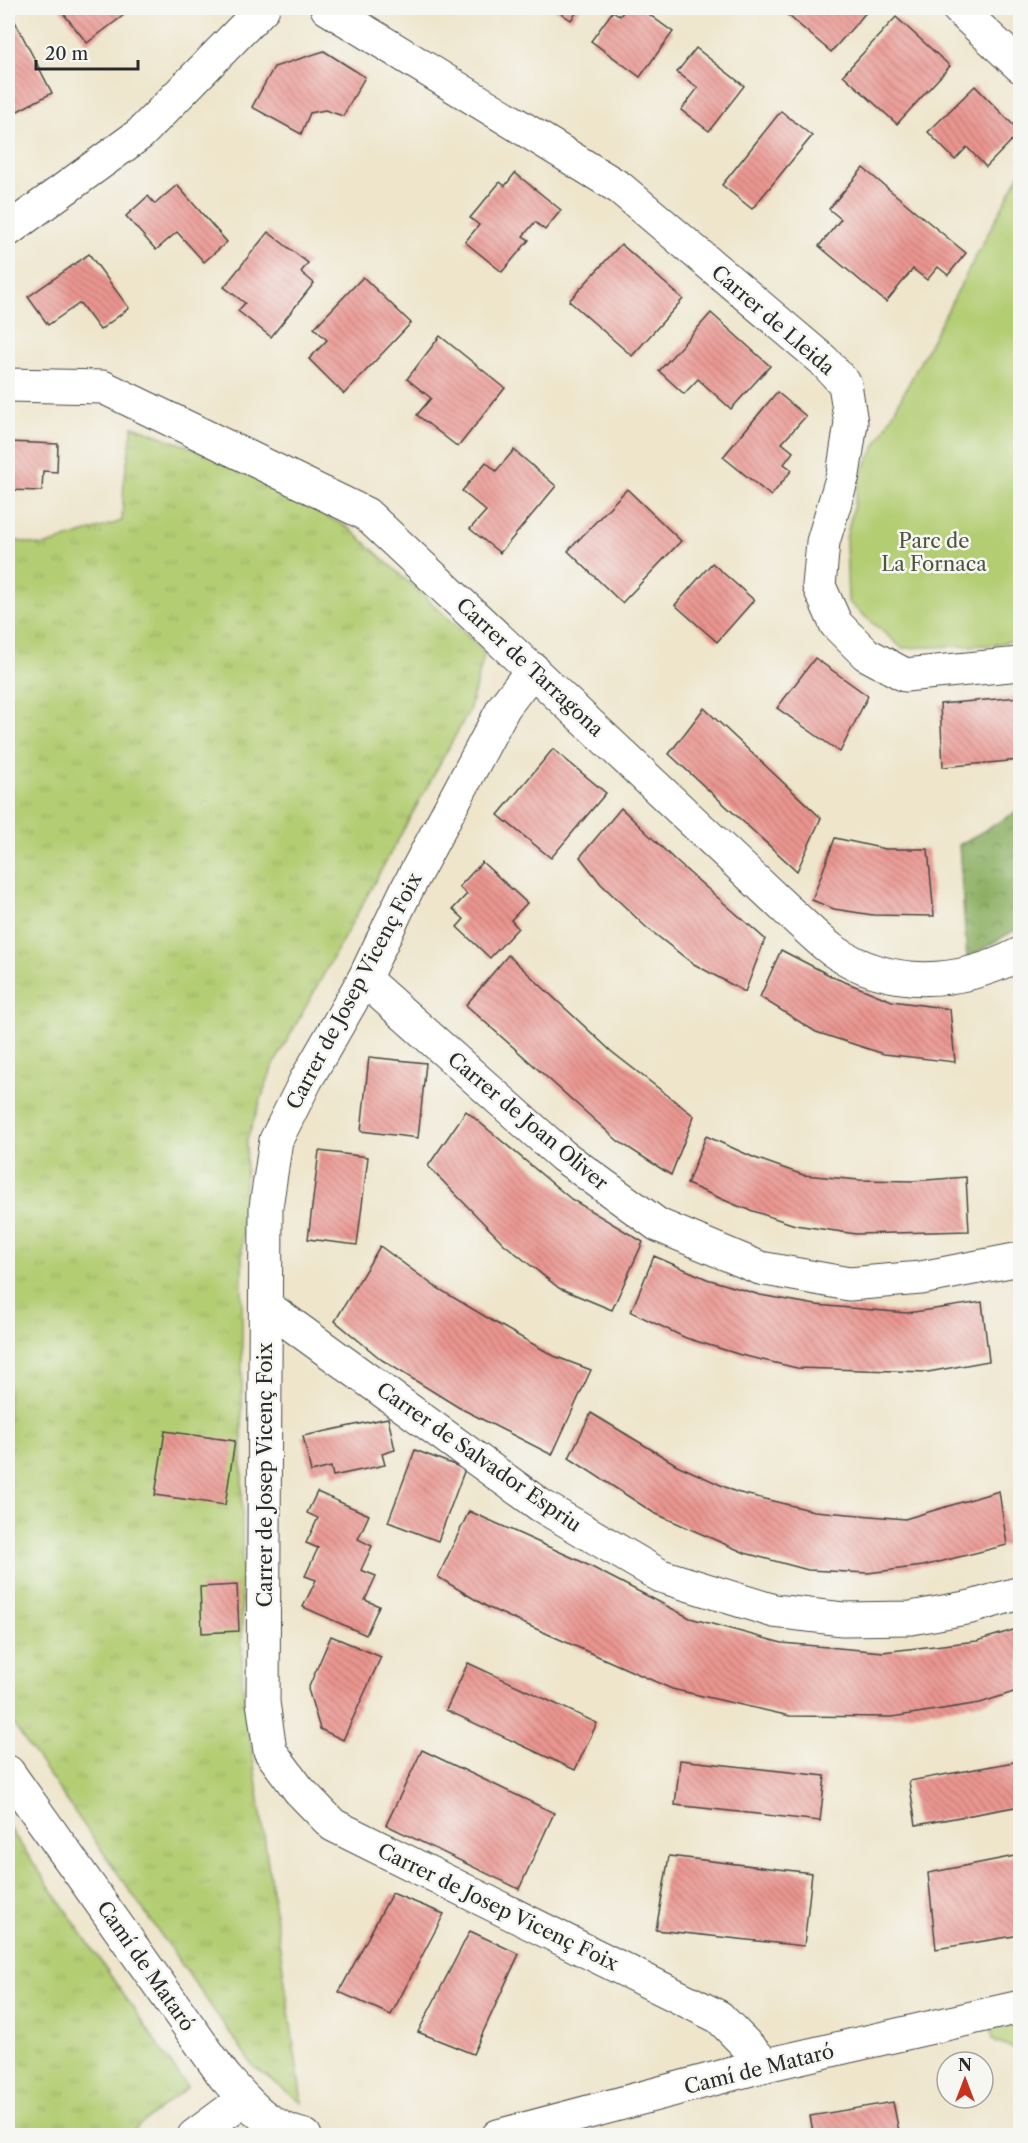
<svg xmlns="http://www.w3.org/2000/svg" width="1028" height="2143" viewBox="0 0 1028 2143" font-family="'Libre Caslon Text',serif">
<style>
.grass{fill:url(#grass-tufts);stroke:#6f7c4f;stroke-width:1.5}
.forest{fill:url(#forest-crowns);stroke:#5c6e48;stroke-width:1.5}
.park{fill:#b3cd73;stroke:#6f7c4f;stroke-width:1.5}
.building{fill:url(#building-back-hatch)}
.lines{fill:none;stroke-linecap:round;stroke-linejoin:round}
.minor-casing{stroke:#484743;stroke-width:35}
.tertiary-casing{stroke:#484743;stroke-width:35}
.minor{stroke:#fff;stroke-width:33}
.tertiary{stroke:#fff;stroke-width:33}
.labels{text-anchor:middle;stroke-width:5;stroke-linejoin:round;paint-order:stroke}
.street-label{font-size:20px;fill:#2b2b2b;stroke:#f6f6f2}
.park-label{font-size:20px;fill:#4d543d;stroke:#f6f6f2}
</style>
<defs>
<pattern id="grass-tufts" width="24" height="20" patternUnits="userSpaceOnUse" patternTransform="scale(1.5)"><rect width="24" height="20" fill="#b3cd73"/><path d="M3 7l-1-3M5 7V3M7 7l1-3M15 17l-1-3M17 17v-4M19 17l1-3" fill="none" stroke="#9ab064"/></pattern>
<pattern id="forest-crowns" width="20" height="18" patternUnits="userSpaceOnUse" patternTransform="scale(1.5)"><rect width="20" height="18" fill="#8eb065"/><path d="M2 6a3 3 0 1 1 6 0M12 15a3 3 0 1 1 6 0" fill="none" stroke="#748f53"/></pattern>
<pattern id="building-back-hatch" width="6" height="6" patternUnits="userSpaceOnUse" patternTransform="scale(1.5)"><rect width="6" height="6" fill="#eb9590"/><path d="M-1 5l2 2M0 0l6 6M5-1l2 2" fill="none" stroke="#bf7a76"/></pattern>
</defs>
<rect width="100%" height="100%" fill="#f6f6f2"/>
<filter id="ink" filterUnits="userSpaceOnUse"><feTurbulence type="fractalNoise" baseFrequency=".0167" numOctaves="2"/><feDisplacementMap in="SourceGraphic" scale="12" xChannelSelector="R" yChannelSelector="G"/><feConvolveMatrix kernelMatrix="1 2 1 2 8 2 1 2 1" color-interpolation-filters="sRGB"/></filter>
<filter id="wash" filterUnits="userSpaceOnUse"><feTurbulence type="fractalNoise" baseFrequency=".008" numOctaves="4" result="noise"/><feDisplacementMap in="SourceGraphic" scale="24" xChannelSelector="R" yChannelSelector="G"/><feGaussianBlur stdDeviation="1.35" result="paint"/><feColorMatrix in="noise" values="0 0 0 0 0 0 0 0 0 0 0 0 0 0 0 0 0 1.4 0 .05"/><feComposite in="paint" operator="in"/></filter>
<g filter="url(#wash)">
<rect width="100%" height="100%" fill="#eee5cb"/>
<!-- grass -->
<g class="grass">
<polygon points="133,426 217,457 349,528 485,652 469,711 272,1068 247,1140 242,1253 242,1680 302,2103 253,2066 8,1717 8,539 43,546 122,521 124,482"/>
<polygon points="8,1826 187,2087 127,2135 8,2135"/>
</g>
<!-- forest -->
<polygon class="forest" points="1020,810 1020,927 967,958 959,845"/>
<!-- park -->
<g class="park">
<polygon points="1020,173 1020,640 990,645 902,648 848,602 846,539 861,474"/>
<polygon points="1020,2018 1020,2050 997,2043 992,2039 991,2029"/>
</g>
<g id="blocks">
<!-- building -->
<g class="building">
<polygon points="8,8 52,93 14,113 8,100"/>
<polygon points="59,8 118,8 124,15 87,43"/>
<polygon points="553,8 580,8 571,20"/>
<polygon points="626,8 640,8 673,32 640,77 591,41 613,11 620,16"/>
<polygon points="783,8 870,8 831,52 782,10"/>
<polygon points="896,17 950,66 897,124 843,75"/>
<polygon points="696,48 744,86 709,131 681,110 698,88 677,72"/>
<polygon points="324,51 365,77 343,116 325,110 310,113 301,134 252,107 274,67"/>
<polygon points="975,86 1020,132 986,167 967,147 955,160 928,132"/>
<polygon points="781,111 812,136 752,209 722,185"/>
<polygon points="863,168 966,253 948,275 938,267 927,280 913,269 886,302 819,246 841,219 829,209"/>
<polygon points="515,173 561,210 545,230 535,222 523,236 529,240 502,272 465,242 479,225 470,218 500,182 505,186"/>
<polygon points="177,185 227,242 204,262 177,232 156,250 126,216 148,196 155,204"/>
<polygon points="268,232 308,263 301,272 314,283 271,337 238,311 245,303 224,287"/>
<polygon points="621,244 683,299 632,356 569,301"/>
<polygon points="89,254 129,308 100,330 80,303 48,325 28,297"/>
<polygon points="363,277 411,323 344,394 309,359 327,340 314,328"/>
<polygon points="711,313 770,366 731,409 698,379 684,394 659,371"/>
<polygon points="440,336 505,388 458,447 417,415 431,398 407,379"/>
<polygon points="777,392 806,416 782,443 793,452 784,464 792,470 771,496 723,457"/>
<polygon points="8,442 58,444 57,472 43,471 42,491 8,490"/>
<polygon points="514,450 556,486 500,553 470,529 486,511 462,491 486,462 496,471"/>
<polygon points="627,489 681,541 622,603 568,551"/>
<polygon points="712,563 754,600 717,642 675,605"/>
<polygon points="815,658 868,696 840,752 777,708"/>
<polygon points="1020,697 1020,760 943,767 940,704"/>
<polygon points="704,708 821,818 797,871 669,754"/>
<polygon points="553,749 606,793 551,858 498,815"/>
<polygon points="621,808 677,862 765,939 745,992 692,963 646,927 601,884 580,857"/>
<polygon points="835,838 885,849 928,849 934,916 873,915 834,909 812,900"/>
<polygon points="482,862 527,903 511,920 518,928 490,958 457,927 464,919 453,909 467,894 459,887"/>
<polygon points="781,950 835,978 892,1001 950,1009 955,1062 884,1054 816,1032 760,997"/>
<polygon points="508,955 612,1052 694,1116 671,1175 618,1141 466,1005"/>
<polygon points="369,1057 426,1063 418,1138 361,1131"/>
<polygon points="466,1111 571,1199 643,1242 612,1310 559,1288 504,1244 428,1166"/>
<polygon points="706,1136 755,1158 803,1175 859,1180 913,1181 966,1177 969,1231 856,1234 795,1225 738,1206 687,1184"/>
<polygon points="319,1151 368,1157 357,1245 308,1239"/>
<polygon points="380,1246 434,1286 496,1323 554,1356 591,1370 552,1455 458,1407 382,1360 335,1321"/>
<polygon points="654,1256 707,1279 760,1295 816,1305 907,1313 982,1302 989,1361 928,1372 797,1368 741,1355 686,1338 631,1312"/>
<polygon points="591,1413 677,1465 736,1492 814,1511 905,1519 999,1491 1007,1545 923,1566 868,1573 808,1570 745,1553 654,1513 569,1458"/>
<polygon points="388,1418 395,1450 382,1454 385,1465 333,1476 331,1467 311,1472 303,1436"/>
<polygon points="165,1431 235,1441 225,1505 155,1495"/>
<polygon points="415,1450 465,1469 438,1541 388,1522"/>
<polygon points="317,1492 369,1515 358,1539 372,1546 361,1570 376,1576 365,1600 379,1606 366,1635 303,1607 316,1580 305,1576 318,1548 306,1543 318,1518 307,1513"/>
<polygon points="469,1511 580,1561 690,1618 782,1643 883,1652 977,1641 1020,1628 1020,1690 980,1703 892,1717 790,1716 672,1689 489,1608 438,1577"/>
<polygon points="237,1585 239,1631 202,1633 200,1587"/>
<polygon points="331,1636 381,1657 343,1740 320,1729 308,1689"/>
<polygon points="468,1663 597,1723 575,1770 446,1710"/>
<polygon points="422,1750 554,1813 519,1889 386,1825"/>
<polygon points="680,1760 825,1776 820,1821 675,1805"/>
<polygon points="1020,1761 1020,1806 916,1825 909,1781"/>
<polygon points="1020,1855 1020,1935 936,1949 928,1873"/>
<polygon points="669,1856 812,1873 804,1946 656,1930"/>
<polygon points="392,1893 444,1914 391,2015 339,1992"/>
<polygon points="470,1931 519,1954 473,2054 418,2032"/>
<polygon points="893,2102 900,2136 814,2136 810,2116"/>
</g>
</g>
</g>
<g filter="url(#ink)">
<use href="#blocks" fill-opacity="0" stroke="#484743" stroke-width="1.5"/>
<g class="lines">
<defs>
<g id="minor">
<polyline points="327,8 620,188 823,360 845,384 851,423 843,475 823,542 819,586 836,624 866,654 905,675 1020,664"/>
<polyline points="958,8 1020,66"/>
<path d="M 8,385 L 103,387 L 366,514 L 787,910 C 802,923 816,938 832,950 C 891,990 960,985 1020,954"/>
<polyline points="533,669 504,707 406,891 364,979 306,1080 276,1140 266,1207 263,1702 270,1751 299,1790 333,1825 719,2017 766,2065"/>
<polyline points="364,979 563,1156 658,1225 760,1268 849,1284 921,1278 1020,1259"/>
<polyline points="266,1306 540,1505 661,1576 774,1611 843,1619 911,1618 971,1607 1020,1593"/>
<path d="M 8,1772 L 224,2076 C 248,2103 268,2128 305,2136"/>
<polyline points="194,2136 244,2099"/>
<polyline points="498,2136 766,2065 1020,2007"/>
</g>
<polyline id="tertiary" points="8,230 140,134 263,8"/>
</defs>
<!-- minor casing -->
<use href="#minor" class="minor-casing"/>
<!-- tertiary casing -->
<use href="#tertiary" class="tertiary-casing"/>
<!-- minor -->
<use href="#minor" class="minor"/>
<!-- tertiary -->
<use href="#tertiary" class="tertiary"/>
</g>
</g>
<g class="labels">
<!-- street labels -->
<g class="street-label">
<text transform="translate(773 320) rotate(41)" y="7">Carrer de Lleida</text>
<text transform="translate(530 667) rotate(43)" y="7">Carrer de Tarragona</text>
<text transform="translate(354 991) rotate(-62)" y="7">Carrer de Josep Vicenç Foix</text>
<text transform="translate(528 1121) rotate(40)" y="7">Carrer de Joan Oliver</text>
<text transform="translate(479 1457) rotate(35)" y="7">Carrer de Salvador Espriu</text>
<text transform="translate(265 1475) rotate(-90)" y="7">Carrer de Josep Vicenç Foix</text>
<text transform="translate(498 1907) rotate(26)" y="7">Carrer de Josep Vicenç Foix</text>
<text transform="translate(146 1966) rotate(55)" y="7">Camí de Mataró</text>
<text transform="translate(759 2069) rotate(-14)" y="7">Camí de Mataró</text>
</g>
<!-- park labels -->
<g class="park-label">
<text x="934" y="548">Parc de<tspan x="934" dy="23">La Fornaca</tspan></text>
</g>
</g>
<!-- margin -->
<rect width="1028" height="2143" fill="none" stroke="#f6f6f2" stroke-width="30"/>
<!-- north arrow -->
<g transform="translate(965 2080)"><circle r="28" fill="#f6f6f2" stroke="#a5a5a2" stroke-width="1.5"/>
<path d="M0-4.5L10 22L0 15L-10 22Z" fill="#c8321e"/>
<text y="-9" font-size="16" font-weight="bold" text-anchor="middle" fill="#2b2b2b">N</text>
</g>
<!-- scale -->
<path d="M36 60v9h102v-9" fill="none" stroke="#2b2b2b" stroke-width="3"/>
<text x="45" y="60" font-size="18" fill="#2b2b2b" stroke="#f6f6f2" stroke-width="4.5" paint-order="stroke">20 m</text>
</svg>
